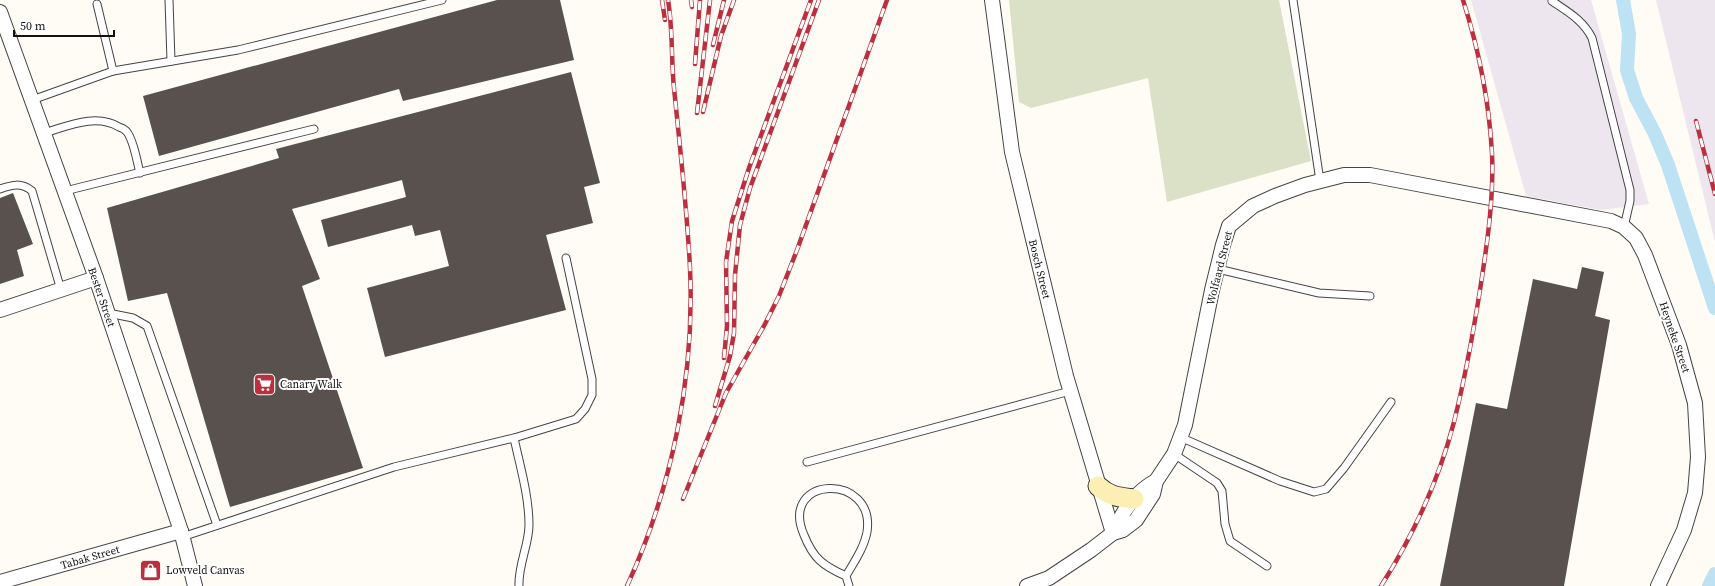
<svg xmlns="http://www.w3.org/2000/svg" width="1715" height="586" viewBox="0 0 1715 586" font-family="'Source Serif 4',serif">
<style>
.industrial{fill:#ede6ee}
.cemetery{fill:#dae1c6}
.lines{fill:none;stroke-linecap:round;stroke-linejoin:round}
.canal{stroke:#bce2f4;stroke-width:14}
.building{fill:#59514e}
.lane-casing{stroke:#444;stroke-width:9}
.street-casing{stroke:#444;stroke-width:16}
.secondary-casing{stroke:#333;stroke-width:21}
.lane{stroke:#fff;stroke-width:7}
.street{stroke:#fff;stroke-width:14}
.secondary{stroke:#fbefb4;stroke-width:19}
.rail-casing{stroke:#bb2f3e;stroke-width:4.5}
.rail{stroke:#fff;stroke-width:3;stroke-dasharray:9;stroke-linecap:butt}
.labels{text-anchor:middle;stroke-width:4;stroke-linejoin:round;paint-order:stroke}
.street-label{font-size:11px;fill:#111;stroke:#fff}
.poi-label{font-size:11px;fill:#111;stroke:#fff;text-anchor:start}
</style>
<rect width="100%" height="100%" fill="#fefcf5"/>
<!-- industrial -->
<g class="industrial">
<polygon points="1471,0 1591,0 1649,204 1601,210 1526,196"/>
<polygon points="1656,0 1715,0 1715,242"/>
</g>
<!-- cemetery -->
<polygon class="cemetery" points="1009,0 1279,0 1311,161 1167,202 1148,78 1031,108 1019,102"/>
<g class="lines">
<!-- canal -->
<g class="canal">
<polyline points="1623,0 1629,34 1627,70 1636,98 1655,134 1668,165 1715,308"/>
<polyline points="1709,586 1715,574"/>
</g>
</g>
<!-- building -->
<g class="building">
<polygon points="497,0 560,0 574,60 403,101 399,89 159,156 143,96"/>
<polygon points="571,72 600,183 584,187 593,223 546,235 566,310 385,357 367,288 449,266 440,230 415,236 412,225 328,247 321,220 406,197 402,180 292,209 320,279 302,286 363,468 230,507 167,293 128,301 107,208 279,158 276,149"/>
<polygon points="13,193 33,244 17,250 24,276 0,284 0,198"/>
<polygon points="1582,267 1604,272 1595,316 1610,320 1564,586 1440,586 1476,403 1507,409 1533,279 1577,289"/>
</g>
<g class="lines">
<defs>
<g id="lane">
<polyline points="169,0 171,61"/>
<polyline points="1293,0 1320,181"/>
<path d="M 1552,1 C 1568,12 1583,20 1592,38 L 1630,190 L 1630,201 L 1624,227"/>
<polyline points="113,71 238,50 442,0"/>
<polyline points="32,100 113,71 97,4"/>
<path d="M 44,133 C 68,126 96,113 119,127 C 122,128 125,129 127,132 C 134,141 137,162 140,173"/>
<path d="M 0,189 C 12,185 21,182 32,191 L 61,290"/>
<polyline points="65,191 314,129"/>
<polyline points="1218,269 1319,293 1370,296"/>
<polyline points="108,313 133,318 147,326 217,525"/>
<polyline points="1180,437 1280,481 1314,492 1326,489 1344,468 1391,402"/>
<polyline points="514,438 576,419 585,409 592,395 592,379 566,258"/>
<polyline points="1174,454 1217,483 1222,491 1225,524 1230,541 1267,566"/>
<polyline points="807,462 1070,391"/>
<path d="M 182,537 L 394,467 L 514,438 C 520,466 529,496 529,525 C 529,545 518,565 519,586"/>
<path d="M 846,576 C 823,566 813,558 804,535 C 778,475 876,472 867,532 C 864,548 854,562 846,576 L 849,586"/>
</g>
<g id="street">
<polyline points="992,0 1012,152 1066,376 1113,533"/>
<polyline points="0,12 96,278 181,531 195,586"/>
<polyline points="0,310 96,278"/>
<path d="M 1113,533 C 1122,512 1135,492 1156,481"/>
<polyline points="0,582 181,531"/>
<polyline points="1027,586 1049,578 1091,550 1113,533 1123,530 1136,520 1153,494 1156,481 1174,454 1185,425 1212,290 1223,245 1229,226 1253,206 1275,196 1305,185 1344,175 1370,175 1611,221 1624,227 1636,238 1645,255 1679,345 1695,403 1698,457 1695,493 1684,530 1658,586"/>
</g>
<path id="secondary" d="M 1098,486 C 1110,497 1119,497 1134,499"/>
</defs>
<!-- lane casing -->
<use href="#lane" class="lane-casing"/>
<!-- street casing -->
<use href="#street" class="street-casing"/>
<!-- secondary casing -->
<use href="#secondary" class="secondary-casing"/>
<!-- lane -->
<use href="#lane" class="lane"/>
<!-- street -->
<use href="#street" class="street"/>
<!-- secondary -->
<use href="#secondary" class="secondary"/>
<defs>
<g id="rail">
<polyline points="662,0 665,20"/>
<polyline points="691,0 692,7"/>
<polyline points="713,45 724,0"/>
<polyline points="695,64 700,0"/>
<polyline points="703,112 721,36 734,0"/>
<polyline points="697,113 710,0"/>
<polyline points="1696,121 1715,194"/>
<polyline points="724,358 727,326 726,262 732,221 749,168 811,0"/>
<polyline points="715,406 730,356 734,333 735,275 740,225 750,188 819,0"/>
<polyline points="683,499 726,393 765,324 779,296 797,250 887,0"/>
<path d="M 627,586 C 672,488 695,376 690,268 C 687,208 680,148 674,88 C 671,59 673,29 668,0"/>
<path d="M 1381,586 C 1413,536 1439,479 1454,422 C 1465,378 1473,334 1480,290 C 1487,245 1494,199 1492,153 C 1489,101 1479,50 1463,0"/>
</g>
</defs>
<!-- rail casing -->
<use href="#rail" class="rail-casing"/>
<!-- rail -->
<use href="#rail" class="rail"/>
</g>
<!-- icons -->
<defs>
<symbol id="supermarket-square" viewBox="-11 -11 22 22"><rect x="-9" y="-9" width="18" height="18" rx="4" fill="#bb2f3e" stroke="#fff"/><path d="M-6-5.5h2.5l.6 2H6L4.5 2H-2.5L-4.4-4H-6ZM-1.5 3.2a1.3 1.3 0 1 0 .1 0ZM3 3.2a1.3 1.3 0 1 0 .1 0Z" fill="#fff"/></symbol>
<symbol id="shop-square" viewBox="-11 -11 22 22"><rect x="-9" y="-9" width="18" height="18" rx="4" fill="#bb2f3e" stroke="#fff"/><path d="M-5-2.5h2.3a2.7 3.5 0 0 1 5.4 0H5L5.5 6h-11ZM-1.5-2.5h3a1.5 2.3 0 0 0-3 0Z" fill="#fff"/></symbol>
</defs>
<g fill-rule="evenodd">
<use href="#supermarket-square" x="252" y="372" width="25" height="25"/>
<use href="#shop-square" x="138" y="558" width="25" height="25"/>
</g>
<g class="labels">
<!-- street labels -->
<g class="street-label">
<text transform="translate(1219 268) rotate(-76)" y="4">Wolfaard Street</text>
<text transform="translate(1040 269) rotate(76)" y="4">Bosch Street</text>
<text transform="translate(102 297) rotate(71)" y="4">Bester Street</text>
<text transform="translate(1675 337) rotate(71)" y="4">Heyneke Street</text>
<text transform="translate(90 557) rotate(-16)" y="4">Tabak Street</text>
</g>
<!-- poi labels -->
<g class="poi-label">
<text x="280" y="388">Canary Walk</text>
<text x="166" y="574">Lowveld Canvas</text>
</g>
</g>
<!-- scale -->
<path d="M14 30v6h100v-6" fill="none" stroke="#111111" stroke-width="2"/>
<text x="20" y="30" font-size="12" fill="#111111" stroke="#ffffff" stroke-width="3" paint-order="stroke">50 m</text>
</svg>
